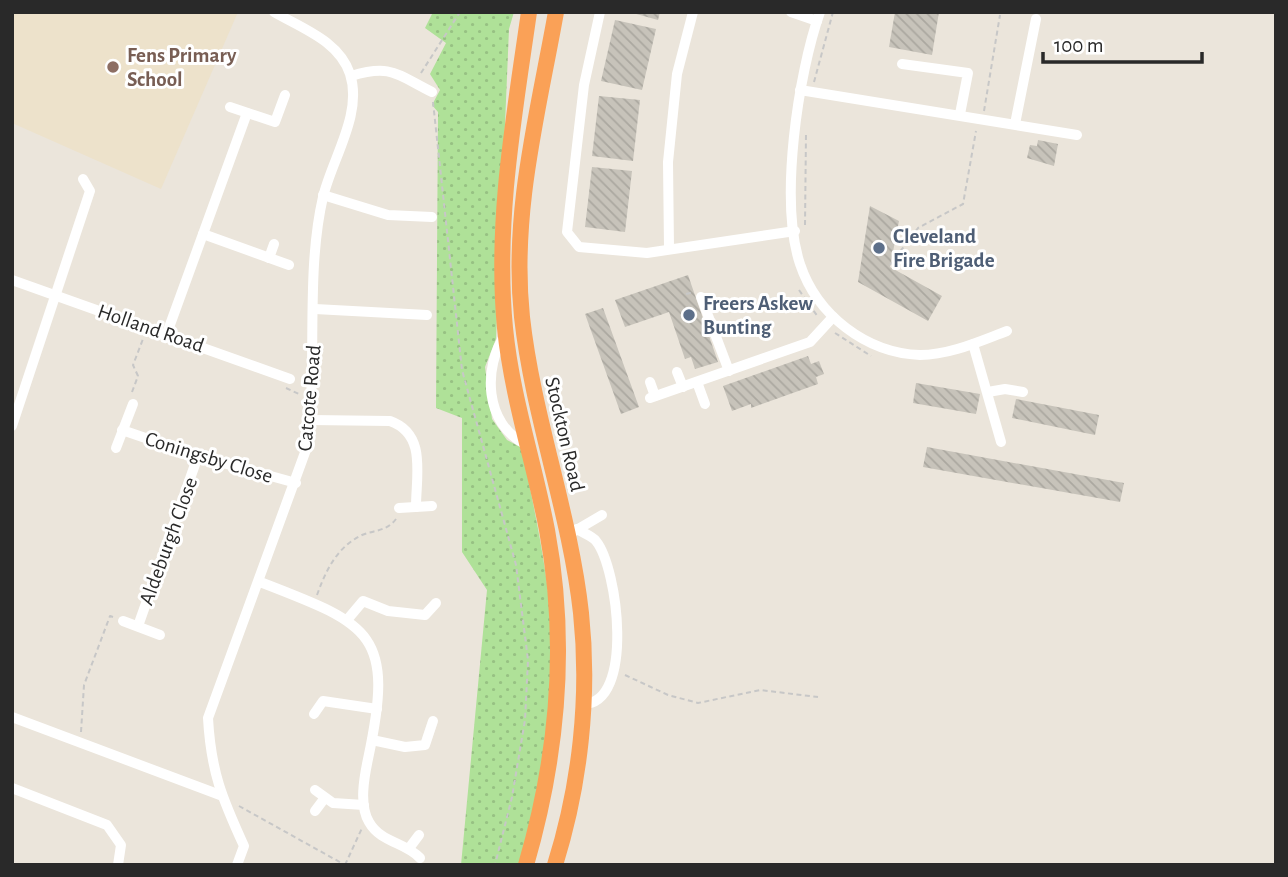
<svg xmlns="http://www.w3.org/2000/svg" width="1288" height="877" viewBox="0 0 1288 877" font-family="'Alegreya Sans',sans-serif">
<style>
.education{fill:#ede2cb}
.grass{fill:url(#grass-dots)}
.building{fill:url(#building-back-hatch)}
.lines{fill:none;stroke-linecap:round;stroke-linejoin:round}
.path{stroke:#c7c7c7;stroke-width:2;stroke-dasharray:5 3.5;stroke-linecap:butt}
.minor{stroke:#fff;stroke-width:10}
.highway{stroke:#faa157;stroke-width:16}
.education-dot{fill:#8d6e63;stroke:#fff;stroke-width:2.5}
.service-dot{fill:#5c6f8a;stroke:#fff;stroke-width:2.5}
.labels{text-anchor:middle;stroke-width:6;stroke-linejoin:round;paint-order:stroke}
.education-label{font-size:21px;font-weight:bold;fill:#785e54;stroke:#fff;text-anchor:start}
.service-label{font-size:21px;font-weight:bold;fill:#4e5e75;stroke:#fff;text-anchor:start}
.street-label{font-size:21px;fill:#292929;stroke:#fff}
</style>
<defs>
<pattern id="grass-dots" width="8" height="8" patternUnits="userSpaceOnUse" patternTransform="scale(1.75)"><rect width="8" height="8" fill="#afe198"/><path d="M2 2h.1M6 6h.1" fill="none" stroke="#97c183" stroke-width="1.8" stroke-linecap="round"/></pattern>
<pattern id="building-back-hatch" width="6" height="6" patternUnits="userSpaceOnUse" patternTransform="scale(1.75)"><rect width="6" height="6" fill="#c7c3ba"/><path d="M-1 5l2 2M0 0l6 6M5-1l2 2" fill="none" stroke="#aba8a0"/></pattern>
</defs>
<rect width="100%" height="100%" fill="#ebe5db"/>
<!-- education -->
<polygon class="education" points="12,12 238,12 161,189 12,123"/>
<!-- grass -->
<path class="grass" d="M 433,12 L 514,12 L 509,29 L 496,339 L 485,367 L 492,419 L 507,440 L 522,448 C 534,509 548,570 552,632 C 557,702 541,799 519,865 L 461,865 L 487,590 L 462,552 L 462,418 L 436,408 L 438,112 L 432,105 L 440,90 L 430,74 L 446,43 L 425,28 Z"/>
<!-- building -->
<g class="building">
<polygon points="629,12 660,12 658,20"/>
<polygon points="895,12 939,12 932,55 889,47"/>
<polygon points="615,20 656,29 642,90 601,81"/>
<polygon points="599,96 640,100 633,161 592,156"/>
<polygon points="1038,140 1058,144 1054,166 1027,158 1030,145 1037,146"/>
<polygon points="592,167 632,171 625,232 585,227"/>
<polygon points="870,206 899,221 890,267 942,296 928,321 858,282"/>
<polygon points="688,275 718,362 695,369 691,357 685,359 669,312 625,327 615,300"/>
<polygon points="603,308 639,407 621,414 585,314"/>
<polygon points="808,356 811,364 819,361 824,374 816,377 818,384 751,408 751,404 732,411 723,386"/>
<polygon points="916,383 980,394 976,414 913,403"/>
<polygon points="1016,399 1099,415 1095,435 1012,418"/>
<polygon points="927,447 1124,483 1120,502 923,467"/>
</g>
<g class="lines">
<!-- path -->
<g class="path">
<polyline points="421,73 460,12"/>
<polyline points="814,82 833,12"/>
<polyline points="433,102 462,370 516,565 528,660 525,720 512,797 495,865"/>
<polyline points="984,111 1000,15"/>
<polyline points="805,225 806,133"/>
<polyline points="890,265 918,228 963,204 976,131"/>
<polyline points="799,290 818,317"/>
<polyline points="686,294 690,293 689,297"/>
<polyline points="835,333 871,356"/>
<polyline points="286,388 301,395"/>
<polyline points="132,392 138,376 133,365 143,339"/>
<path d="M 317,595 C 326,570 337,547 362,535 C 375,530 387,531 396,519"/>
<polyline points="625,675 668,695 698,703 760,690 818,697"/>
<polyline points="81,732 84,685 110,616 113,617"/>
<polyline points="239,806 345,865"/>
<polyline points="345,865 362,828"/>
</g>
<!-- minor -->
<g class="minor">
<polyline points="600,12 584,85 567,232 579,247 647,253 795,231"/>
<polyline points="791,12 817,21"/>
<path d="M 820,12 C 798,74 779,201 800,264 C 817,315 866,353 920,355 C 950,355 980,341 1007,331"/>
<polyline points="902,64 968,73 960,114"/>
<path d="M 351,76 C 391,64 396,74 432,92"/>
<polyline points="800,90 1077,135"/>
<polyline points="230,107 275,122 285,95"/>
<polyline points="1015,124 1036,19"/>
<polyline points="323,195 388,215 432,217"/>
<polyline points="203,234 289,265"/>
<polyline points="669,248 668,162 677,74 693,12"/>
<polyline points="269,258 274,244"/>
<polyline points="12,280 290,379"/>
<polyline points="701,297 729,371"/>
<polyline points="315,309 427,315"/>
<polyline points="167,333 247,113"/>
<path d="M 506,333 C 482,368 485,424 525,444"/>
<polyline points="973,344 1001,442"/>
<polyline points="677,372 683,387"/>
<polyline points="650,382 655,396"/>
<polyline points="697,382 705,404"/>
<polyline points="988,392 1005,389 1023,392"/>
<polyline points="650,398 810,342 833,317"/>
<path d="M 311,420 L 390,421 C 427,434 416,475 416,507"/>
<polyline points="12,426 90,191 83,179"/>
<polyline points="122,430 198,456 296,483"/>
<polyline points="116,448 133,404"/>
<polyline points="399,508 432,506"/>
<path d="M 577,529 C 583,533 592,536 596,541 C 618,568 635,704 583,704"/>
<polyline points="573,532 602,515"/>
<path d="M 260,582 C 372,625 395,633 368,759 C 364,778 359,805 369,822 C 381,843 405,842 420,858"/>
<polyline points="347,620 363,601 388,611 425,615 436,603"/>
<polyline points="123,621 160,635"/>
<polyline points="138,626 198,456"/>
<polyline points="314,714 323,701 377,709"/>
<polyline points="12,717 220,795"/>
<polyline points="372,740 405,747 425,745 433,721"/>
<polyline points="12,788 107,825 121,845 118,865"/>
<polyline points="315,790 333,803 364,805"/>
<polyline points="315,811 324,799"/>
<polyline points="410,847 419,835"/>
<path d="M 237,865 L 244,846 C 222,798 211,772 208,718 L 307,447 C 318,366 305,275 323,197 C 332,159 363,114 350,74 C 339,41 303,29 274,12"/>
</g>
<!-- highway -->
<g class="highway">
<path d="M 526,865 C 558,755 568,643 547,530 C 534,462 512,398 505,328 C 495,222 514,117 529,12"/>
<path d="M 555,865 C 580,785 590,697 581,613 C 570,513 533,417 522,317 C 511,213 538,113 556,12"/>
</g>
</g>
<!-- markers -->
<circle class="education-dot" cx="113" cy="67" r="7"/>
<g class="service-dot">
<circle cx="879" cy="248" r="7"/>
<circle cx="689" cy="315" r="7"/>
</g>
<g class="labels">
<!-- education labels -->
<g class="education-label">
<text x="127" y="62">Fens Primary<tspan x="127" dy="24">School</tspan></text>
</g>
<!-- service labels -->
<g class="service-label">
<text x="893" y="243">Cleveland<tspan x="893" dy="24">Fire Brigade</tspan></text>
<text x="703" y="310">Freers Askew<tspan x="703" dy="24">Bunting</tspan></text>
</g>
<!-- street labels -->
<g class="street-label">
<text transform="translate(151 328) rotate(19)" y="7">Holland Road</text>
<text transform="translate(309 398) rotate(-85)" y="7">Catcote Road</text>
<text transform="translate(565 434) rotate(77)" y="7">Stockton Road</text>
<text transform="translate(209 457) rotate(17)" y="7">Coningsby Close</text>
<text transform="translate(168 541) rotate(-70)" y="7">Aldeburgh Close</text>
</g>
</g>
<!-- border -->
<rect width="1288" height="877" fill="none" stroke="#292929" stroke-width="28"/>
<!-- scale -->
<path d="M1043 52v10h159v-10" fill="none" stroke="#292929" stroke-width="3.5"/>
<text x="1054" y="52" font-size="21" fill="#292929" stroke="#ffffff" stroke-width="5" paint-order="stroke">100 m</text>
</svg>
